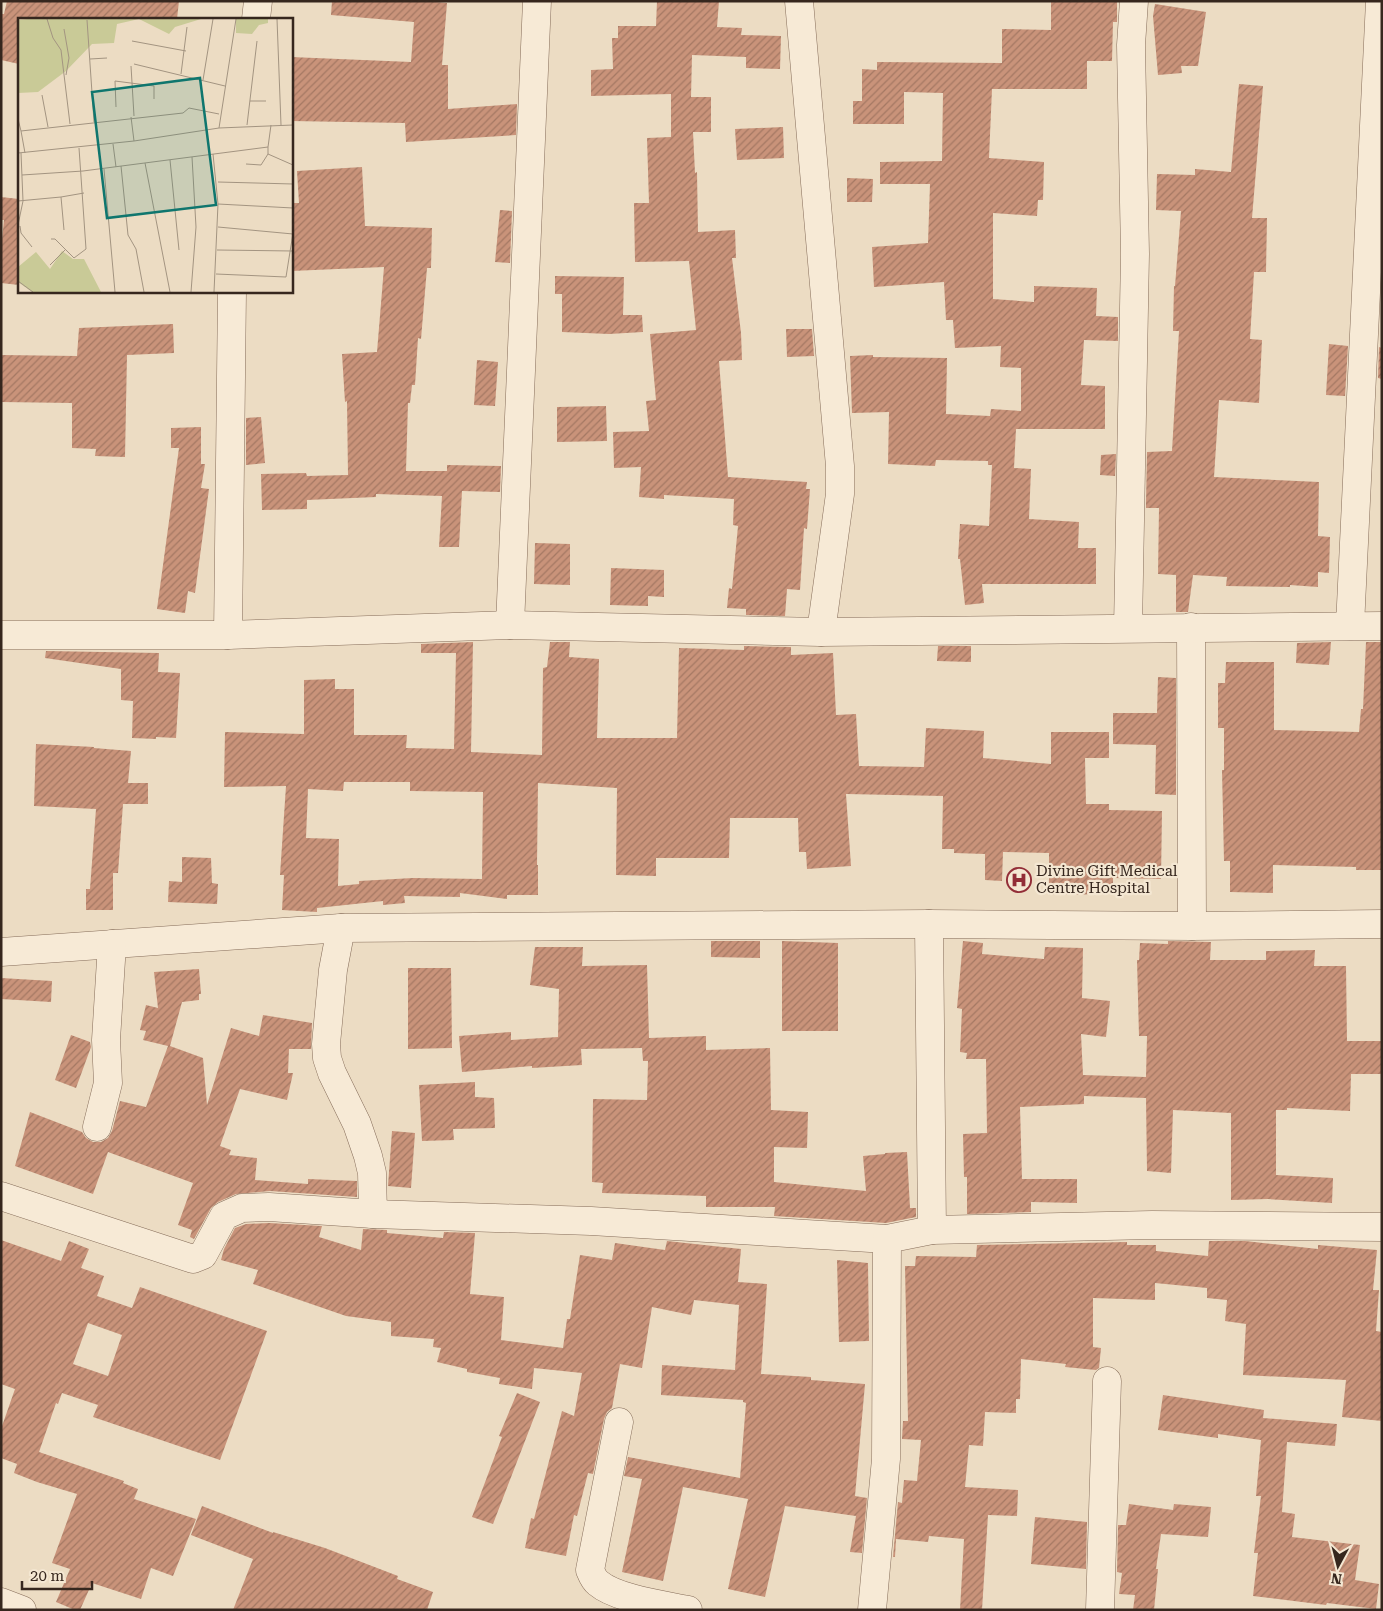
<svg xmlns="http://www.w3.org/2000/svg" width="1383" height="1611" viewBox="0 0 1383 1611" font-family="'Roboto Serif',serif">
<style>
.building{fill:url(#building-hatch);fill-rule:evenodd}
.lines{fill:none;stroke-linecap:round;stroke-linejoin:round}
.minor-casing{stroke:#866d5a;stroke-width:29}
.minor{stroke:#f7ead6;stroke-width:28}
.labels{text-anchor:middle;stroke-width:4.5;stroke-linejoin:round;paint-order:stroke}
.poi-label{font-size:15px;fill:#36271e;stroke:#f4e7d2;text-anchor:start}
.inset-road{fill:none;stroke:#a39481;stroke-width:1}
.view{fill:#0f766e;fill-opacity:0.15;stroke:#0f766e;stroke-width:2.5}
.inset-edge{fill:none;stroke:#36271e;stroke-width:2.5}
</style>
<defs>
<pattern id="building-hatch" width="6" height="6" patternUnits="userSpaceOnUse" patternTransform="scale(1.25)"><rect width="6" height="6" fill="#c9937a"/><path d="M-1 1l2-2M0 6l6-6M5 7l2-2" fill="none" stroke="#a47863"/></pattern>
</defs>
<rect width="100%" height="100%" fill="#ecdcc3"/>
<!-- building -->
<g class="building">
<polygon points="7,1 179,1 177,19 19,19 19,64 1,60 1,14 4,14"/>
<polygon points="332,1 424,1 447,3 442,65 448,65 448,109 517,104 516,135 406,142 405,123 291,121 291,57 411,62 414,22 331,15"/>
<polygon points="657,1 719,1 717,27 742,28 741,35 781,36 780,69 746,68 746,57 692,55 691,97 711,97 711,132 693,132 695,173 697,172 698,232 735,230 736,258 732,258 741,333 742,360 719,361 728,477 807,482 806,489 810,489 807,529 804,528 800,590 787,589 785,616 746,615 746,609 727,608 729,588 732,589 738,526 733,525 734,499 664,495 664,499 639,497 641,467 614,468 613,432 649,431 646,401 656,400 650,334 696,330 689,261 635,262 634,203 649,203 647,138 671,137 671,94 591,96 591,70 613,69 612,38 618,38 618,26 656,26"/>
<polygon points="1051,1 1117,1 1117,22 1113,22 1112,61 1087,61 1087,89 992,89 989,158 1044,162 1043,200 1038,200 1037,216 993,213 993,299 1034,302 1034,286 1097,288 1096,316 1118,317 1118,341 1084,340 1081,385 1105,386 1105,429 1016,429 1014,468 1031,469 1029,519 1079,522 1078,548 1096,548 1096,584 982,584 984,603 965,605 960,559 958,559 960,524 989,526 992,465 988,465 988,461 936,460 935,466 888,464 889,412 852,413 850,356 873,355 873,357 947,358 946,414 990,416 991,409 1021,411 1021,368 1000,367 1001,346 955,348 953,320 946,320 944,282 874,287 872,247 928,243 930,184 880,184 880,162 942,161 943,93 904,92 904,124 853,124 853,101 862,101 862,69 877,70 877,62 1002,63 1002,29 1051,30"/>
<polygon points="1155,4 1206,12 1198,66 1181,66 1182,73 1158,75 1153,16"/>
<polygon points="1239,84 1263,86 1252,218 1267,218 1266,272 1254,272 1250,339 1262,340 1259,403 1219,400 1214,477 1319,482 1318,536 1330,537 1329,573 1318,572 1318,587 1290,585 1290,587 1226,586 1227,577 1193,575 1188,612 1176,612 1176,575 1158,574 1159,508 1146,508 1146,503 1147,452 1172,451 1179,331 1173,331 1174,286 1175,286 1181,211 1156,210 1157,174 1195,175 1195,169 1231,172"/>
<polygon points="783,127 784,158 737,160 735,129"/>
<polygon points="362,167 365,226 432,228 431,268 427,268 421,339 418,338 415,385 412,385 410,403 408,403 406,471 447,471 447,465 501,466 500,492 462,491 459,547 439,547 442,496 376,494 376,497 307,500 307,509 262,510 261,474 306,473 307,476 348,475 347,401 345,402 342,354 377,352 384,267 291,271 291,203 299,203 297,171"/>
<polygon points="847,178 873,179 872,202 847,202"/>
<polygon points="1,197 19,199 19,285 1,283 1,250 4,220 1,220"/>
<polygon points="500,210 512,211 510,263 495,262"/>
<polygon points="555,276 624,277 623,315 642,315 643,332 609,334 562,332 562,294 555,294"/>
<polygon points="173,324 174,353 127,355 125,457 95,456 96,449 72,448 72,403 1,402 1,355 77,356 79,328"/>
<polygon points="786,329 812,329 814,356 787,357"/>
<polygon points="1329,344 1348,346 1345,396 1326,395"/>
<polygon points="1379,347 1382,348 1382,379 1378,378"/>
<polygon points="477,360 498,362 495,406 474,405"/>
<polygon points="606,406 607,441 557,442 557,407"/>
<polygon points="261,417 265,463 246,465 246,418"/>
<polygon points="201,427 201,464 205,464 201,488 209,489 195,593 188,591 185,613 157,609 179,448 171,448 171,428"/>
<polygon points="1116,454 1115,476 1100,475 1101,455"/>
<polygon points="535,543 570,544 570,585 534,584"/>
<polygon points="611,568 664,570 664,597 648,596 648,606 610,605"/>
<path d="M 473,642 L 471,752 L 542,755 L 543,668 L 547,667 L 550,642 L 570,642 L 569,657 L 599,659 L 597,738 L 677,738 L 679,648 L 744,650 L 744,646 L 791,647 L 791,655 L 833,653 L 836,715 L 856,714 L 859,766 L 924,767 L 926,728 L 984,731 L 983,758 L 1051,764 L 1051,732 L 1109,732 L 1109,758 L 1085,758 L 1086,804 L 1109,804 L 1109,810 L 1162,811 L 1161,879 L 1113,878 L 1113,891 L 1110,891 L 1110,894 L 1049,895 L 1049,853 L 1003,852 L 1002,881 L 985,880 L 985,854 L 954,853 L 954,849 L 942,849 L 943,796 L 846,794 L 851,866 L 807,869 L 806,852 L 799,852 L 798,818 L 730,818 L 729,858 L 656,858 L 656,876 L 616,875 L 617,788 L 538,783 L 537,865 L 538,865 L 538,895 L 507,895 L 507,899 L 460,893 L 460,897 L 404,896 L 405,903 L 383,905 L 383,901 L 317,908 L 317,912 L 282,910 L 284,875 L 280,875 L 286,786 L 224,787 L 225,732 L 304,734 L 304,680 L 335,679 L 335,689 L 354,689 L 354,735 L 407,735 L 406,748 L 454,749 L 456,653 L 421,653 L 421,644 ZM 344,782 L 410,782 L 410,791 L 483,792 L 482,879 L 413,878 L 359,881 L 359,884 L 338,886 L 339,839 L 306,838 L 308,789 L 343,791 Z"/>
<polygon points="1331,642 1329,665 1296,663 1297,643"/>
<polygon points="1366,642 1382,642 1382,870 1356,870 1356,867 1273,865 1273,893 1230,892 1230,861 1224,861 1222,770 1224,770 1224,728 1218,728 1218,683 1225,683 1226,662 1274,662 1274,730 1359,732 1361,709 1363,709"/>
<polygon points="938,646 971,646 971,662 937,661"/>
<polygon points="46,651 159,653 158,672 180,673 176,738 156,737 156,739 132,738 133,701 121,700 121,669 45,658"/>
<polygon points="1158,677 1176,678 1176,795 1155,794 1156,745 1113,744 1113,713 1157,713"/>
<polygon points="36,744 94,747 94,748 131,751 128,783 148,783 148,804 123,804 118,873 113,873 113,910 86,910 86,889 90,889 96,809 34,806"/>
<polygon points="182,857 211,858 212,883 218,884 217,904 168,902 169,881 182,882"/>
<polygon points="711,941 760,941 760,958 711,957"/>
<polygon points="782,941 838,943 838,1031 782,1031"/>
<polygon points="963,941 983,943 982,954 1044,959 1045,947 1083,948 1082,998 1110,1001 1106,1037 1081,1034 1083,1075 1146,1077 1147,1036 1139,1036 1137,960 1139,960 1140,943 1168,944 1168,941 1211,942 1210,960 1266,960 1266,951 1315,950 1314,966 1346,966 1347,1041 1382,1041 1382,1074 1351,1074 1350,1111 1287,1108 1287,1110 1276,1110 1276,1175 1333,1178 1332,1203 1268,1199 1231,1200 1231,1113 1173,1110 1171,1173 1147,1171 1146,1098 1084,1096 1084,1104 1020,1107 1022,1179 1077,1179 1077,1203 1031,1202 1031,1212 967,1214 967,1177 964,1177 963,1134 987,1133 986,1059 966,1059 967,1053 960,1052 962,1009 957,1008"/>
<polygon points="535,947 583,947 582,966 647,965 649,1038 706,1036 706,1050 770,1048 771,1110 808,1112 807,1148 774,1147 774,1182 866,1191 863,1156 885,1154 885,1153 907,1152 910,1208 916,1208 916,1217 886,1223 774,1216 775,1207 706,1207 706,1196 602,1193 603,1183 592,1182 593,1099 647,1100 648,1061 643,1061 642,1048 581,1049 582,1065 532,1068 532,1066 462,1072 459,1036 511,1032 511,1040 558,1037 559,989 530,985"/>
<polygon points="408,968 451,968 452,1048 408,1049"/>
<polygon points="199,969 201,994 199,994 199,1000 182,1002 170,1046 203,1058 207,1105 231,1028 259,1036 263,1015 312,1023 311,1049 289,1049 288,1073 293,1073 287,1100 240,1089 220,1146 231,1150 229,1155 257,1158 255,1180 308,1184 308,1179 357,1181 357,1197 270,1191 236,1194 218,1202 211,1208 194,1239 190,1237 192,1230 178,1225 193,1183 108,1152 93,1194 15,1166 30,1112 82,1132 86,1138 93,1142 101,1142 108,1138 112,1131 120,1101 146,1107 168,1046 143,1040 146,1031 140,1030 146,1005 158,1008 154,972"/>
<polygon points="1,978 52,981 51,1002 1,999"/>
<polygon points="71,1035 90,1042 91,1047 76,1088 55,1080"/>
<polygon points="475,1082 475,1097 494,1098 495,1128 453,1129 454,1140 422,1141 419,1085"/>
<polygon points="392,1131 415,1133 411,1188 388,1186"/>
<polygon points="269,1223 322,1226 319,1237 361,1250 363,1229 387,1230 387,1233 443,1238 444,1232 475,1233 470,1294 504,1297 501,1340 563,1348 567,1319 570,1319 580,1255 612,1260 615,1243 665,1250 667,1241 741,1249 738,1282 767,1284 761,1374 811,1377 811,1380 865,1384 855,1496 867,1498 862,1553 850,1552 856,1516 785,1506 765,1597 728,1589 748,1499 683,1487 663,1581 622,1572 642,1479 624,1476 628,1457 740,1478 746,1403 743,1402 743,1400 661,1395 662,1365 735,1370 739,1305 694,1300 691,1315 652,1307 642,1368 620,1364 612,1408 607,1412 604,1419 593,1474 588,1473 577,1516 574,1515 566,1556 525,1548 531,1518 534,1519 562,1411 574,1416 582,1373 534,1368 532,1389 499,1384 500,1378 467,1372 467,1369 437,1362 441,1348 433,1347 434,1339 391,1336 391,1322 346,1316 253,1284 258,1270 221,1260 224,1249 235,1228 246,1224"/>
<path d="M 1,1240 L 61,1261 L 69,1241 L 89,1249 L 81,1268 L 104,1276 L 97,1296 L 132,1308 L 140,1287 L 267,1331 L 220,1460 L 93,1417 L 98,1405 L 62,1393 L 58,1404 L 56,1403 L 39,1452 L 124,1481 L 123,1483 L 138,1489 L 134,1499 L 196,1519 L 173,1576 L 151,1568 L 141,1599 L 92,1583 L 80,1610 L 75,1610 L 56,1602 L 70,1569 L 52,1563 L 77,1494 L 37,1482 L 14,1473 L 17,1464 L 1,1458 L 1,1429 L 15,1389 L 1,1384 ZM 88,1323 L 122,1335 L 108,1376 L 73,1364 Z"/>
<polygon points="1209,1241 1245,1241 1318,1249 1318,1245 1377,1250 1373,1290 1379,1290 1376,1331 1382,1332 1382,1421 1342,1417 1346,1380 1243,1375 1246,1324 1225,1321 1227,1300 1207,1298 1207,1288 1155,1283 1155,1300 1093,1298 1093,1347 1101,1348 1099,1368 1096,1370 1065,1367 1066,1364 1021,1359 1020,1399 1016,1399 1016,1413 985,1412 983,1446 969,1445 965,1487 1018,1490 1017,1516 988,1515 982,1610 960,1610 964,1539 929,1536 928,1542 896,1539 895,1557 893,1557 898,1502 902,1503 904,1480 917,1481 921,1440 902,1439 903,1421 908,1421 905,1266 915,1266 916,1256 976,1257 977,1245 1127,1242 1127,1245 1156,1245 1156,1251 1208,1256"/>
<polygon points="837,1260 868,1263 869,1341 839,1342"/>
<polygon points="517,1393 540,1402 493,1524 472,1517 502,1437 499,1436"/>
<polygon points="1163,1395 1264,1410 1263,1418 1337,1424 1335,1446 1287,1442 1282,1512 1295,1514 1292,1537 1360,1545 1355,1580 1379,1584 1376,1609 1327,1603 1326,1605 1253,1596 1258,1553 1254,1553 1261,1496 1256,1496 1261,1440 1218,1434 1218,1438 1158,1430"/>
<polygon points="1129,1504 1173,1510 1174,1504 1211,1507 1208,1537 1161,1534 1156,1569 1158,1569 1154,1610 1133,1610 1135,1595 1119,1594 1122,1573 1117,1572 1118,1525 1126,1525"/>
<polygon points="202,1506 273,1533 273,1532 325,1548 398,1576 397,1579 433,1592 427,1610 233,1610 253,1559 191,1535"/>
<polygon points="1035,1517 1087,1522 1086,1569 1031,1564"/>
</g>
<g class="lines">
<defs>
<g id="minor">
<polyline points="799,1 840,466 840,494 821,632"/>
<polyline points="256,19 258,1"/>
<polyline points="510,625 537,1"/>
<polyline points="1350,626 1380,1"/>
<polyline points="1191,627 1192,926"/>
<polyline points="1128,628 1135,254 1131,45 1134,1"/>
<polyline points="1,635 228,635 510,625 821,632 1382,626"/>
<polyline points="228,635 232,291"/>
<polyline points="929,924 932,1230"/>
<polyline points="341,928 333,970 326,1044 327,1058 332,1073 357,1124 368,1156 372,1173 373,1214"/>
<polyline points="1,952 341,928 929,924 1192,926 1382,924"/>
<polyline points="97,1127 108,1083 106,1040 112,944"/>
<polyline points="1,1196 193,1259 203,1255 224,1216 242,1208 269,1207 373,1214 591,1221 887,1239 932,1230 1152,1225 1382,1227"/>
<path d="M 619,1422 L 590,1570 C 592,1575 594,1580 598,1583 C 617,1599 664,1605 688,1610"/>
<polyline points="1,1602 22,1610"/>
<polyline points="872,1610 886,1459 887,1239"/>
<polyline points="1100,1610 1107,1381"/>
</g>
</defs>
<!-- minor casing -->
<use href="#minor" class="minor-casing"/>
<!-- minor -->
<use href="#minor" class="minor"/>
</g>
<!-- icons -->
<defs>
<symbol id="hospital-ring" viewBox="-11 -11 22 22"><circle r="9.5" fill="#f4e7d2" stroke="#922d37" stroke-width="1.5"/><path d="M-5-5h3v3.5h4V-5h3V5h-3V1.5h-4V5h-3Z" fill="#922d37"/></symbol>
</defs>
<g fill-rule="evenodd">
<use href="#hospital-ring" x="1005" y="866" width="28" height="28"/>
</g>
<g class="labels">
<!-- poi labels -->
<g class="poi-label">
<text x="1036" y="876">Divine Gift Medical<tspan x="1036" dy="17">Centre Hospital</tspan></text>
</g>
</g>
<!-- overview -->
<g transform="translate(18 18)">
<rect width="275" height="275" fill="#ecdcc3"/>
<path d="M 218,1 L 250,1 L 250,5 L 241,7 L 234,16 L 218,15 ZM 44,233 L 55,241 L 66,241 L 83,274 L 14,274 L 0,264 L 0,249 L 18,234 L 32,251 Z" fill="#c9ca97"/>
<path d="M 9,1 L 183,1 L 157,9 L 151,16 L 121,1 L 99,6 L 96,25 L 74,26 L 48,53 L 20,74 L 0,75 L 0,2 Z" fill="#c9ca97"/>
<path class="inset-road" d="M 29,1 L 35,20 L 43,32 L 52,106M 259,1 L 263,107M 69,2 L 76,104M 46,11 L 51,40 L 48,57M 114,23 L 168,33M 72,41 L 89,40M 116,46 L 207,68M 113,48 L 116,98M 163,56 L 169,9M 185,62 L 195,1M 24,77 L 30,109M 232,83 L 248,83M 98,89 L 97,63 L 136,68 L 136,81M 113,99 L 116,123M 0,101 L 3,113 L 165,95 L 171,90 L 201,96M 229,107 L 239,23M 201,110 L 218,1M 3,113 L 7,135M 95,126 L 98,149M 250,129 L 250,136 L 275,147M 0,135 L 116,123 L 201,110 L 275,107M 195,136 L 200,186 L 196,274M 152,142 L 161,232M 127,145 L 152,274M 228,146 L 243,147 L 250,136M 103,148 L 110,217 L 118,231 L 126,274M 86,151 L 97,274M 4,157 L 65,153 L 250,129 L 253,107M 200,164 L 275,166M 43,179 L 66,175M 0,183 L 43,179 L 46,212M 200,186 L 275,190M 0,207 L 5,183 L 3,135M 2,208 L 3,215 L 14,229M 200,209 L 275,216M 33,221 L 37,221 L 56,240 L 68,231 L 61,130M 199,232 L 275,233M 32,247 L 47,232M 198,256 L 268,259 L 275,215M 0,263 L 15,274M 173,274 L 178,209 L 174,139"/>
<path class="view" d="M 182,60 L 198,187 L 89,200 L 74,74 Z"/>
<rect width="275" height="275" class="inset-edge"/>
</g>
<!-- border -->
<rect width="1383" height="1611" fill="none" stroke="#36271e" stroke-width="5"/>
<!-- north arrow -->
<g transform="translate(1338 1566) rotate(187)" stroke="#f4e7d2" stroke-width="4" paint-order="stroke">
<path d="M0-4L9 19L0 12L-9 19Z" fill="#36271e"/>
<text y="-8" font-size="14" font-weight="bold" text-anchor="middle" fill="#36271e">N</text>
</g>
<!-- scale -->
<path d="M22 1581v8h70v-8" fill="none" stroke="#36271e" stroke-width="2.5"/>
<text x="30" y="1581" font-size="15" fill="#36271e" stroke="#f4e7d2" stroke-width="4" paint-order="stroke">20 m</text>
</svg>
